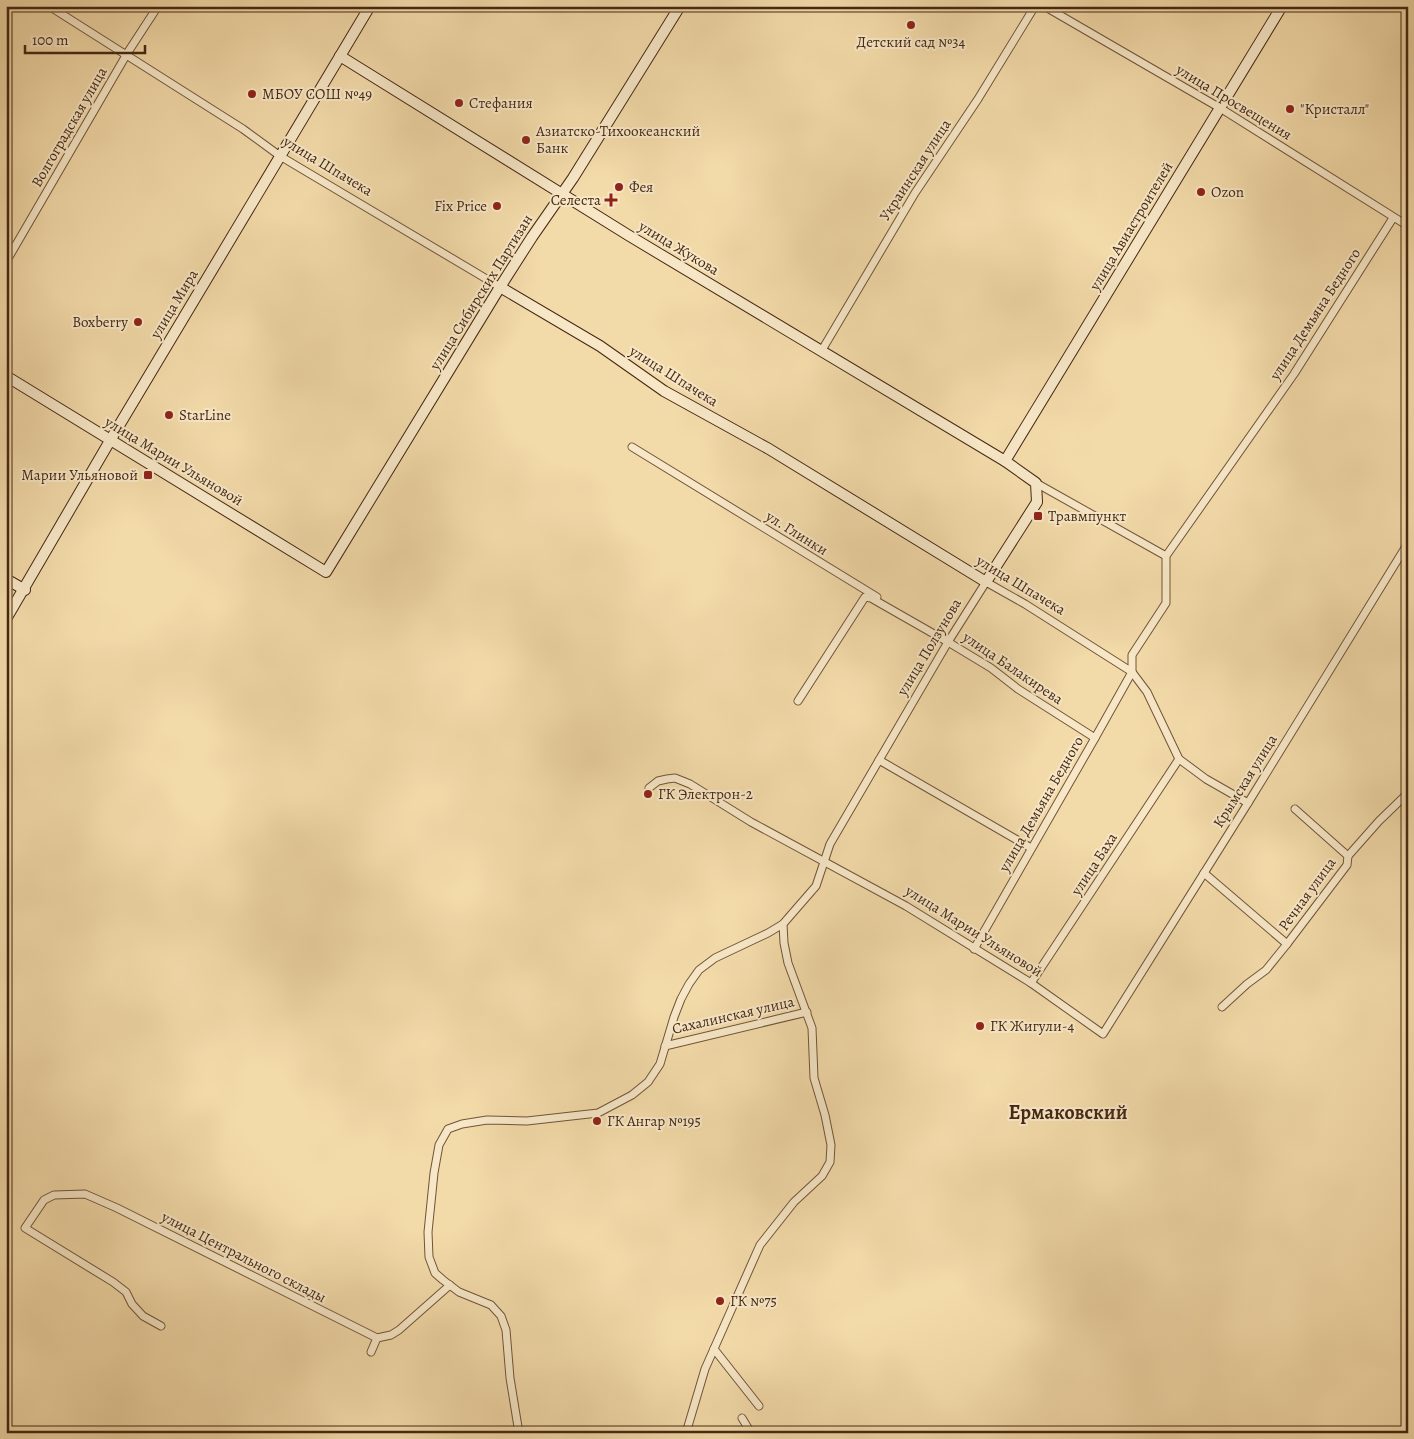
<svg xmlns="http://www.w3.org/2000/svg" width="1414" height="1439" viewBox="0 0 1414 1439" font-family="Alegreya,serif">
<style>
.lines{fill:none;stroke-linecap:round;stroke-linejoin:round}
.street-casing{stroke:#705439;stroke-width:9}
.secondary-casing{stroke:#452814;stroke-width:12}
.street{stroke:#f7e7c7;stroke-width:7}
.secondary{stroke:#f7e7c7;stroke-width:10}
.poi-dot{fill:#8f2418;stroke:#f7e7c7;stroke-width:2}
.labels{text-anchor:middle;stroke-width:4;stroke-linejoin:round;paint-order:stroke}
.poi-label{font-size:15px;fill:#452814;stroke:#f7e7c7;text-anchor:start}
.street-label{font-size:15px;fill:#452814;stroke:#f7e7c7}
.district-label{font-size:20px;font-weight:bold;fill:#452814;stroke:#f7e7c7}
</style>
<rect width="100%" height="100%" fill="#f3daa9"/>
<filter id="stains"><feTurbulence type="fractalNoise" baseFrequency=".004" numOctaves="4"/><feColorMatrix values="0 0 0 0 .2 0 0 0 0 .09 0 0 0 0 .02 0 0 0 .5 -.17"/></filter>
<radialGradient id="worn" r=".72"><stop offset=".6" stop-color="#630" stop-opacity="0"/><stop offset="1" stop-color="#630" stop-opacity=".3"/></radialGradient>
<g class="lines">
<defs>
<g id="street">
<polyline points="49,6 243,129 280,156 500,287"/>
<polyline points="1044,6 1220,108 1408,226"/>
<polyline points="6,262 128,52 158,6"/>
<polyline points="822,350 915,193 978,99 1035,6"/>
<polyline points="632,447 877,597"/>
<polyline points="1036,483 1166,556"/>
<polyline points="798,701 865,597 871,598 948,642 991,668 1018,689 1095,738"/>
<polyline points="879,760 1031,848"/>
<polyline points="649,788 658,781 667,779 675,778 690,784 751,822 906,906 1031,983 1103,1034 1248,803 1408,543"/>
<polyline points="1295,809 1348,856"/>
<polyline points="1204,873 1287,944"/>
<polyline points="974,949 1095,738 1132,672 1132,655 1166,603 1166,556 1294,374 1393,218"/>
<polyline points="1031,983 1179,759"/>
<polyline points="1222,1007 1247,984 1266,970 1287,944 1347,865 1348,856 1379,821 1408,793"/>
<polyline points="665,1046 807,1012"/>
<polyline points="161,1326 143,1316 132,1304 126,1292 113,1282 25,1228 44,1200 54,1195 85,1194 117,1208 377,1338 391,1335 399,1330 450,1285"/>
<polyline points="714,1349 759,1406"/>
<polyline points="371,1352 377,1338"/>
<polyline points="742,1418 751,1433"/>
<polyline points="519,1433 510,1378 506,1330 501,1316 491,1305 459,1292 443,1280 435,1273 429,1257 428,1232 434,1173 439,1145 448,1129 462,1124 487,1120 527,1121 598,1113 632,1095 648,1082 660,1064 674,1017 681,999 689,984 699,970 715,958 768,933 783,924 816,886 830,844 948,642 986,582 1025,604 1132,672 1147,692 1179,759 1206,779 1248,803"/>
<polyline points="686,1433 705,1369 760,1245 794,1202 822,1176 830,1162 831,1145 825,1115 814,1078 812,1028 788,963 784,943 783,924"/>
</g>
<g id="secondary">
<polyline points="340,56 628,235 1005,461 1036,483 1037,502 986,582 769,449 664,391 600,346 500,287"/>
<polyline points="6,376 326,572 500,287 532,237 573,178 680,6"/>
<polyline points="1005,461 1282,6"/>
<polyline points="6,579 25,590"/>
<polyline points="6,619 111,439 370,6"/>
</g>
</defs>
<!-- street casing -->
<use href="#street" class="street-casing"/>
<!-- secondary casing -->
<use href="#secondary" class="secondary-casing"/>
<!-- street -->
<use href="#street" class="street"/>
<!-- secondary -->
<use href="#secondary" class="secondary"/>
</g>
<!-- markers -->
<g class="poi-dot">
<circle cx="911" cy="25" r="5"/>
<circle cx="252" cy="94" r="5"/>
<circle cx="459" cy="103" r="5"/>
<circle cx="1290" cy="109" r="5"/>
<circle cx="526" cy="140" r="5"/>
<circle cx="619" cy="187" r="5"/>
<circle cx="1201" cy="192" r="5"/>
<path d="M608.5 192.5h5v5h5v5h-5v5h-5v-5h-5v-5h5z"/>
<circle cx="497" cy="206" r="5"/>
<circle cx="138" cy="322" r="5"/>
<circle cx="169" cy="415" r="5"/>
<rect x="143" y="470" width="10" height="10" rx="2.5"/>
<rect x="1033" y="511" width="10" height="10" rx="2.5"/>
<circle cx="648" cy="794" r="5"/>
<circle cx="980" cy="1026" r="5"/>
<circle cx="597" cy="1121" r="5"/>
<circle cx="720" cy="1301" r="5"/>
</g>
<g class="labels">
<!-- poi labels -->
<g class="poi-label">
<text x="911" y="47" text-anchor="middle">Детский сад №34</text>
<text x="262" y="99">МБОУ СОШ №49</text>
<text x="469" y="108">Стефания</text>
<text x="1300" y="114">"Кристалл"</text>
<text x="536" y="136">Азиатско-Тихоокеанский<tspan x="536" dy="17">Банк</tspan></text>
<text x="629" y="192">Фея</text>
<text x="1211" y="197">Ozon</text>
<text x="601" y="205" text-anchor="end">Селеста</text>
<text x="487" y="211" text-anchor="end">Fix Price</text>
<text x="128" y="327" text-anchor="end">Boxberry</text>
<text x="179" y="420">StarLine</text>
<text x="138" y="480" text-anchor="end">Марии Ульяновой</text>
<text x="1048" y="521">Травмпункт</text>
<text x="658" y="799">ГК Электрон-2</text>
<text x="990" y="1031">ГК Жигули-4</text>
<text x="607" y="1126">ГК Ангар №195</text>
<text x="730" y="1306">ГК №75</text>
</g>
<!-- street labels -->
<g class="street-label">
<text transform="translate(1234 102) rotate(31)" y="5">улица Просвещения</text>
<text transform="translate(69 127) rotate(-60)" y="5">Волгоградская улица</text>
<text transform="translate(328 166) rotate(31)" y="5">улица Шпачека</text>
<text transform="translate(915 170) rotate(-57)" y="5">Украинская улица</text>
<text transform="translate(1131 226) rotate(-59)" y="5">улица Авиастроителей</text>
<text transform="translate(679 248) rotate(31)" y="5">улица Жукова</text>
<text transform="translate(481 292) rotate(-58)" y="5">улица Сибирских Партизан</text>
<text transform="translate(174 304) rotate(-59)" y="5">улица Мира</text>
<text transform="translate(1315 314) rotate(-57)" y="5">улица Демьяна Бедного</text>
<text transform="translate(674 376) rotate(32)" y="5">улица Шпачека</text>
<text transform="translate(174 461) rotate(31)" y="5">улица Марии Ульяновой</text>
<text transform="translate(797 533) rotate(32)" y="5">ул. Глинки</text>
<text transform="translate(1021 585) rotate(31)" y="5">улица Шпачека</text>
<text transform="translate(929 647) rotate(-59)" y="5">улица Ползунова</text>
<text transform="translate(1013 668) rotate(34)" y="5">улица Балакирева</text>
<text transform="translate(1245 781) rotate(-58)" y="5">Крымская улица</text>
<text transform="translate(1041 804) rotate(-60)" y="5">улица Демьяна Бедного</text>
<text transform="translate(1094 864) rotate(-57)" y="5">улица Баха</text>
<text transform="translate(1307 894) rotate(-54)" y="5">Речная улица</text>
<text transform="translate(974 931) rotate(32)" y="5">улица Марии Ульяновой</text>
<text transform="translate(733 1015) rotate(-13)" y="5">Сахалинская улица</text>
<text transform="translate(244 1257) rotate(27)" y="5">улица Центрального склады</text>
</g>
<!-- district labels -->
<g class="district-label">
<text x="1068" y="1119">Ермаковский</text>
</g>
</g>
<!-- margin -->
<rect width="1414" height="1439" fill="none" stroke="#f3daa9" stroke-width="25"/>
<rect x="8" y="8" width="1399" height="1424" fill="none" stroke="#452814" stroke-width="2.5"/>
<rect x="12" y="12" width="1389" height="1414" fill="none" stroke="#452814"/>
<!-- scale -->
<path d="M25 45v8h120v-8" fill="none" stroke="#452814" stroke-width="2.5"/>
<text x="32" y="45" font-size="15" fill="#452814" stroke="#f7e7c7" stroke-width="4" paint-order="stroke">100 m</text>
<rect width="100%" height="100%" filter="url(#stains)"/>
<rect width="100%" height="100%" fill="url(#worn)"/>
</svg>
